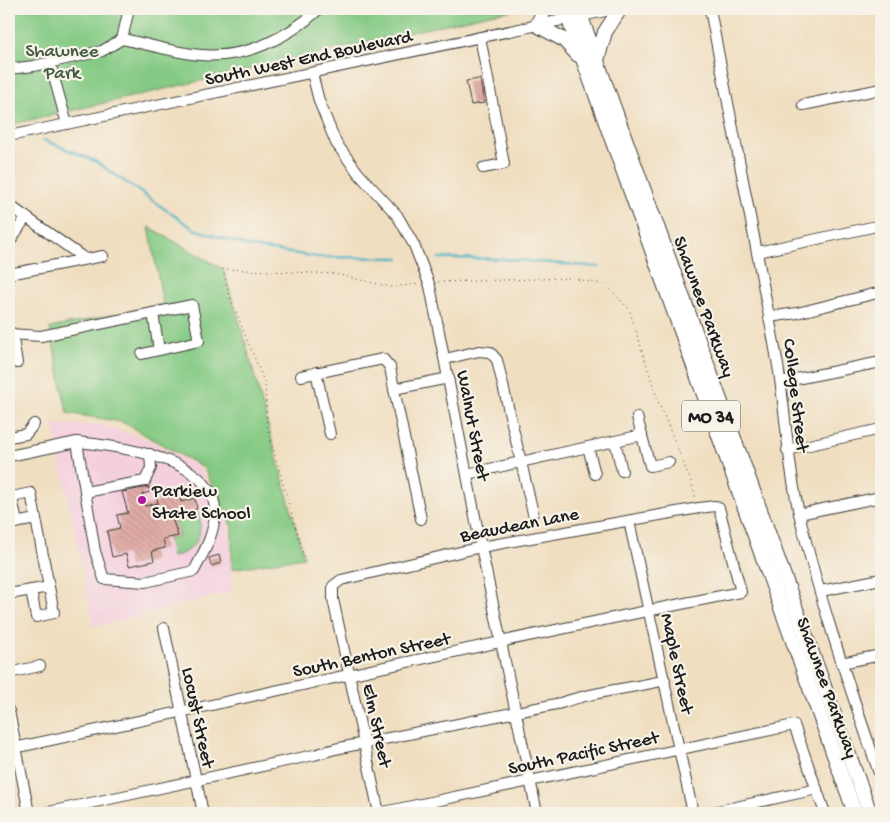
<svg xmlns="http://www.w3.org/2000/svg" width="890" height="822" viewBox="0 0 890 822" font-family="'Gochi Hand',sans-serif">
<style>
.built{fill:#f4cfde}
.green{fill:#85ca84;stroke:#507350}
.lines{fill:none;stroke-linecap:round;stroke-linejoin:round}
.stream{stroke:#43afc1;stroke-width:2.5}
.building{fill:url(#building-back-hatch)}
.minor-casing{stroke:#3c3935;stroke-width:12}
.highway-casing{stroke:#3c3935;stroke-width:16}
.path{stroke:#3c3935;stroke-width:1;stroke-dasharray:1 4;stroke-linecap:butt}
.minor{stroke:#fff;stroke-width:10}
.highway{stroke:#fff;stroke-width:14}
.poi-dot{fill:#b5179e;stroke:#f7f3e8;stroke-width:2}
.labels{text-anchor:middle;stroke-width:4.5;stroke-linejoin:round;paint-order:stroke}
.shield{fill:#f7f3e8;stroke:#5e5c59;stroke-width:1}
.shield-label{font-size:18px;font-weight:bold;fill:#1c1c1c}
.park-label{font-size:19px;fill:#415940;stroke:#f7f3e8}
.street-label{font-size:19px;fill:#1c1c1c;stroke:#f7f3e8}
.poi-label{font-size:19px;fill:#1c1c1c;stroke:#f7f3e8;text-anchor:start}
</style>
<defs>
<pattern id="building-back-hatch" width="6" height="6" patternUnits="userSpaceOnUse" patternTransform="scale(1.25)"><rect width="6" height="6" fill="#e0aba5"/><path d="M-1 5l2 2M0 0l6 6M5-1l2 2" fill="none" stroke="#c0938d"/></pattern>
</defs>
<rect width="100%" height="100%" fill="#f7f3e8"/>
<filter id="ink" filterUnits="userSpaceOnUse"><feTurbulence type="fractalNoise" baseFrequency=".02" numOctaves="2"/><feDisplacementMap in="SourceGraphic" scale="10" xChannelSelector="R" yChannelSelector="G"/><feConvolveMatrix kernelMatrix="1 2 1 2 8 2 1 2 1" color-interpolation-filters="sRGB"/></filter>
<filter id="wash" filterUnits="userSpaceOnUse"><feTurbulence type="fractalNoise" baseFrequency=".0096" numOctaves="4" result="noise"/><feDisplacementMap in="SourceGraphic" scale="20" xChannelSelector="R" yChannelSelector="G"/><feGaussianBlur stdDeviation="1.12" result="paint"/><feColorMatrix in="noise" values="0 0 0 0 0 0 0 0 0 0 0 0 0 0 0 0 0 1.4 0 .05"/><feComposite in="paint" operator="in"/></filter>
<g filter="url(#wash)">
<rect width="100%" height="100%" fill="#f0dec0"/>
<!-- built -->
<polygon class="built" points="53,425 102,425 145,438 197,466 203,473 229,526 232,592 94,627"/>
<!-- green -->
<g class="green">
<polygon points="9,9 521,9 490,14 9,125"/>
<polygon points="149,227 223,269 242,330 304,557 232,569 232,527 204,468 122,422 67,413 50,328 163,304"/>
<path d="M 199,514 C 204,538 194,551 172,557 L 168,538 L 179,536 L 174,520 Z"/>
</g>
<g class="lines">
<!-- stream -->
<g class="stream">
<polyline points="9,113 11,114"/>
<polyline points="44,140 95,161 194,229 251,247 318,257 399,258"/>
<polyline points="439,258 504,259 599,267"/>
</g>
</g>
<g id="blocks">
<!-- building -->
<g class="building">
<polygon points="480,79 484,103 471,105 466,81"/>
<polygon points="149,487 150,492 142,494 145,506 158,503 156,494 178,489 181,502 195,498 197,509 193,510 193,513 172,518 178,536 163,539 165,548 152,551 154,561 129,566 126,554 112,557 107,531 120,528 117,515 128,513 122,492"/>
<polygon points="219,555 221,563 211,566 209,558"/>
</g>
</g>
</g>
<g filter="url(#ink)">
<use href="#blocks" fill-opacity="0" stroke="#3c3935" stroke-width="1"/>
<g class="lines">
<defs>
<g id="minor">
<path d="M 710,9 C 732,126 756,243 777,360 C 786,411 787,462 799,513 C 820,603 851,691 881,779"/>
<polyline points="480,37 504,164 483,168"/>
<path d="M 122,39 C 148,44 175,53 201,55 C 245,59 288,38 319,9"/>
<polyline points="50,63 67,124"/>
<polyline points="9,69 34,66 102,51 122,39 129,9"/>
<polyline points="312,73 319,101 336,143 359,174 397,215 414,245 430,286 481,547 537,813"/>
<polyline points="803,105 881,89"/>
<polyline points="9,136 615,9"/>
<polyline points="9,205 84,258"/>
<polyline points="9,243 26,217"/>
<polyline points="758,252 881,225"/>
<polyline points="9,274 103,256"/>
<polyline points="153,313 159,350"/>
<polyline points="769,317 797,313 881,292"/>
<polyline points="12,333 17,363"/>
<polyline points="9,334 41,336 192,305 199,341 142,354"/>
<polyline points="445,359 479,351 490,352 497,360 533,513"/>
<polyline points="316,372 330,434"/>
<polyline points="301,376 383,359 390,367 394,389"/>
<polyline points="781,382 881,362"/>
<polyline points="637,417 650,466 669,462"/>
<polyline points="9,437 26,434 34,424"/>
<polyline points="615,441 622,471"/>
<path d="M 77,442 C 117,446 217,458 215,513 C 214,535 204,552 194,571 L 145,582 L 104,579 L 95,551 Z"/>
<polyline points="588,447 595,474"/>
<polyline points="787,450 881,429"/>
<polyline points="9,456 77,442"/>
<polyline points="467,474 642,435"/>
<polyline points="85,492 145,481 151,468 150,454"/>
<polyline points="799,514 881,497"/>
<polyline points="421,519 394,389 449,378"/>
<polyline points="629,521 693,813"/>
<polyline points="9,524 36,519 31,493 12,497 17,523"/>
<polyline points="31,590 36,617 54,613 36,519"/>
<polyline points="821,591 881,579"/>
<polyline points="9,594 49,587"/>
<polyline points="164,628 203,813"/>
<polyline points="841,663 881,655"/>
<polyline points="9,673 40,666"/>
<polyline points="9,711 29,813"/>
<path d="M 9,749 C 253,697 496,640 741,592 L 719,508 L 715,506 L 699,508 L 481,547 L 341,580 L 333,586 L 333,599 L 379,813"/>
<path d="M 44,813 L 314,755 L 335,749 L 561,703 C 594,691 630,689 665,680"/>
<polyline points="379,813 794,725 825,813"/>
<polyline points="709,813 817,789"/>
</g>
<g id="highway">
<polyline points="545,9 537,25 564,40 578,55"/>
<polyline points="565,9 855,813"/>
<polyline points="578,9 870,813"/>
<polyline points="597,60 605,32 620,9"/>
</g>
</defs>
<!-- minor casing -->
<use href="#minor" class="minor-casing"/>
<!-- highway casing -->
<use href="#highway" class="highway-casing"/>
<!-- path -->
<g class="path">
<polyline points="438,282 572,278 606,285 629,309 658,401 692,484 696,499"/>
<polyline points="304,557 267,427 265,384 230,297 223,269 335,274 391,287 420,284"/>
</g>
<!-- minor -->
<use href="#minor" class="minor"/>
<!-- highway -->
<use href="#highway" class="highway"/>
</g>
</g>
<!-- markers -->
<circle class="poi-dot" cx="142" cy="500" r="5"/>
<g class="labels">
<!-- shield labels -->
<rect class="shield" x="682" y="400.5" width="58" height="31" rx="4"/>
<g class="shield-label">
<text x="711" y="422">MO 34</text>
</g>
<!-- park labels -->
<g class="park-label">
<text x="62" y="56">Shawnee<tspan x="62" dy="22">Park</tspan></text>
</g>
<!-- street labels -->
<g class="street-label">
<text transform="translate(308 56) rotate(-12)" y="7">South West End Boulevard</text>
<text transform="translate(706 306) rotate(70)" y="7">Shawnee Parkway</text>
<text transform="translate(798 395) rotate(83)" y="7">College Street</text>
<text transform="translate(475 425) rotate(79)" y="7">Walnut Street</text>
<text transform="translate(519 523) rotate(-11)" y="7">Beaudean Lane</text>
<text transform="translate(371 653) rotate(-12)" y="7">South Benton Street</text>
<text transform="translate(679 663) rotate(78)" y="7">Maple Street</text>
<text transform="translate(829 687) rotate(70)" y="7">Shawnee Parkway</text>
<text transform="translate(200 717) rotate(78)" y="7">Locust Street</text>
<text transform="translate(379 725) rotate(78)" y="7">Elm Street</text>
<text transform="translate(583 751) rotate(-12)" y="7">South Pacific Street</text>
</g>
<!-- poi labels -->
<g class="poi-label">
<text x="152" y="496">Parkiew<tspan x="152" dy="22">State School</tspan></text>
</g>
</g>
<!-- margin -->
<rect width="890" height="822" fill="none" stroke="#f7f3e8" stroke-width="30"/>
</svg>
